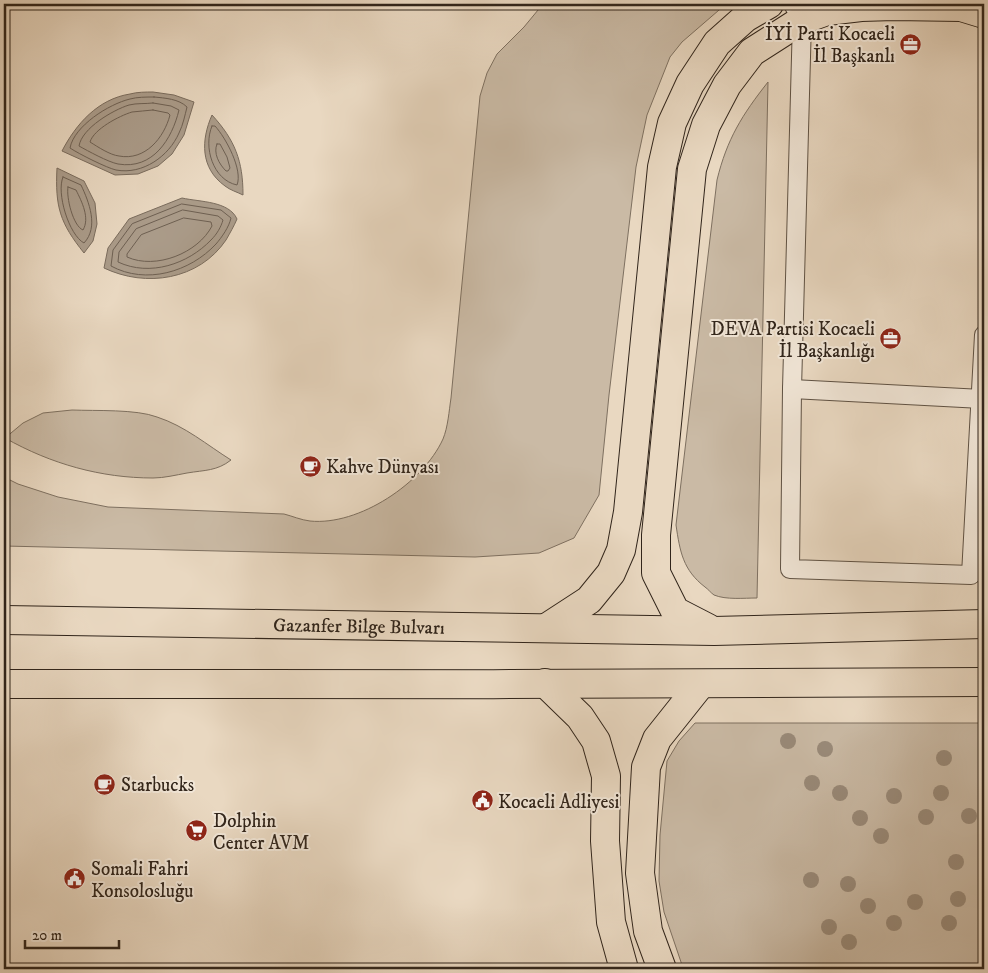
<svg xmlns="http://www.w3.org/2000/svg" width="988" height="973" viewBox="0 0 988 973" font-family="'IM FELL DW Pica',serif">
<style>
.green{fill:#cabaa5;stroke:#7e7060}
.water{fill:#aa9b89;stroke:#7a6c5d}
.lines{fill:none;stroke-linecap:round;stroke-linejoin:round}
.shore{stroke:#6e6052;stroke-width:1}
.lane-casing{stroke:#5f5244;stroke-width:20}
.primary-casing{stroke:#31251b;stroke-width:30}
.lane{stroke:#f1e6d7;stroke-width:18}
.primary{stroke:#e9d8c1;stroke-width:28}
.tree{fill:#998a79}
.labels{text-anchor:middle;stroke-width:4;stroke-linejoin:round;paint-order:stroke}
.poi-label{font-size:19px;fill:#31251b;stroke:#f1e6d7;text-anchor:start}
.street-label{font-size:19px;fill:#31251b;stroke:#f1e6d7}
</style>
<rect width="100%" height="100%" fill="#e9d8c1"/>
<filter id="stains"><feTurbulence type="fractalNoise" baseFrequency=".004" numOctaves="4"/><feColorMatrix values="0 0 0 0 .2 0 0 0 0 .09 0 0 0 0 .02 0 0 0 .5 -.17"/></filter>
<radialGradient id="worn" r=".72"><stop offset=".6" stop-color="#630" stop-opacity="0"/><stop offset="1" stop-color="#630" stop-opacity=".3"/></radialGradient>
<!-- green -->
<g class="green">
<path d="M 543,4 L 726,4 L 682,42 L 670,57 L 647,115 L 636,167 L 609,395 L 599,495 L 574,538 L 539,553 L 475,557 L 4,546 L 4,477 L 18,484 L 58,497 L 108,507 L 284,514 C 292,516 301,520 310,521 C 359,526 423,483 443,439 C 448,427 449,411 451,398 L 480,96 L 487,73 L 497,54 L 524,27 Z"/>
<path d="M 768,82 L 757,598 C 744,598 726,600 714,595 C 711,593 708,589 705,587 C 683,570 680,552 676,525 L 717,180 C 727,139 742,115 768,82 Z"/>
<path d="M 72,410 C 96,411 136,409 157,417 C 185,426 207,445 231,460 C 217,471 205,470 187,473 C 176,475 164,478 153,478 C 101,478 51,464 5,438 L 23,423 L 43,413 Z"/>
<polygon points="695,723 984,723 984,969 685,969 682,965 664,912 659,881 660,835 667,761 679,741"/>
</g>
<!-- water -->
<g class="water">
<path d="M 153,92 L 174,95 L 194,102 L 184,135 L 172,154 L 158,166 L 138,174 L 115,175 L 62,151 C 76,124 98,99 130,94 C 137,92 146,92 153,92 Z"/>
<path d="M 212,115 C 235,140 243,161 243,195 C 237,192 230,190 225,186 C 200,168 201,140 212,115 Z"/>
<path d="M 57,168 L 84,181 L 95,203 L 97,224 L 93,241 L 84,253 C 60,223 55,207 57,168 Z"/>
<path d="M 182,198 C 200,202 229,201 237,219 C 234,226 230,233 226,240 C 199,280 146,288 104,268 L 108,248 L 129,219 Z"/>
</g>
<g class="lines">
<!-- shore -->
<g class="shore">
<path d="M 154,97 C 165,98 179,99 187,107 C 185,115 183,125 179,133 C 169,156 143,175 116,170 C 107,168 79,154 70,148 C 74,126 109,104 130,99 C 137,97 146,97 154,97 Z"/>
<path d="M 153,103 L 171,106 L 179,110 C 172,139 153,170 118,164 C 108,162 88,151 79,146 C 82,128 113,110 129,105 C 137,103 145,104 153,103 Z"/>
<path d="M 153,110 L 168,113 L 170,115 C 164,138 145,161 119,156 C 110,155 98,147 90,142 C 94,129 119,116 132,112 C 139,111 146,111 153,110 Z"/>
<path d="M 212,126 L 215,126 C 226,138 243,170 237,185 C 213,180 203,147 212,126 Z"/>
<path d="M 217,144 L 220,144 L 227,157 L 230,168 L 228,171 L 226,171 C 219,164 213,153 217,144 Z"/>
<path d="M 63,177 L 81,185 C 89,202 99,227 84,243 C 69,235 56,193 63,177 Z"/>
<path d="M 68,187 L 76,190 C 82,202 90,218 83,230 C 73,226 66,197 68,187 Z"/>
<path d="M 182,204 L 221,210 L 231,218 C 229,227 222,237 216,244 C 190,272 146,285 111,266 L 113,250 L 132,224 Z"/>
<path d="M 183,210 L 218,216 L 223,220 C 221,227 217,234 211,240 C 188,264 150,277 118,262 L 119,252 L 136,229 Z"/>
<path d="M 184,218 L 211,222 L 212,226 C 198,253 156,270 127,257 L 127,254 L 141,235 Z"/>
</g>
<defs>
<g id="lane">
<polyline points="793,4 802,20 792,389 790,569 971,575 984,335"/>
<polyline points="792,389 982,399"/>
</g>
<g id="primary">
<path id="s1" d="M 4,620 L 714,631 L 984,624"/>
<polyline points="546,628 589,600 611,573 621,550 628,512 662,167 672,123 690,84 717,43 745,18 769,4"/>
<polyline points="708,628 675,611 656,573 656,535 692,169 706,125 727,85 752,52 802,20 827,11 861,7 894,6 961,7 984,14"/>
<polyline points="545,683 580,717 596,741 606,776 605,841 611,922 624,969"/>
<path d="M 4,684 C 331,684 657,685 984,682"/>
<polyline points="662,969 648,931 640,873 646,767 657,739 700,685"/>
</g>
</defs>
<!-- lane casing -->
<use href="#lane" class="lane-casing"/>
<!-- primary casing -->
<use href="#primary" class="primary-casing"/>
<!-- lane -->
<use href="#lane" class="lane"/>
<!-- primary -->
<use href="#primary" class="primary"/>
</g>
<!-- trees -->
<g class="tree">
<circle cx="788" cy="741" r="8"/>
<circle cx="825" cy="749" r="8"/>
<circle cx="944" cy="758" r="8"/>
<circle cx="812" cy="783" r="8"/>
<circle cx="840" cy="793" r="8"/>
<circle cx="941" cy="793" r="8"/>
<circle cx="894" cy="796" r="8"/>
<circle cx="969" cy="816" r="8"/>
<circle cx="926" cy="817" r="8"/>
<circle cx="860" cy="818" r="8"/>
<circle cx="881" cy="836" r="8"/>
<circle cx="956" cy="862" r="8"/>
<circle cx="811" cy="880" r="8"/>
<circle cx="848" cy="884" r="8"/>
<circle cx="958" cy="899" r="8"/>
<circle cx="915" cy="902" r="8"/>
<circle cx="868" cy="906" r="8"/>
<circle cx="894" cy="923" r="8"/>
<circle cx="949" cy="923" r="8"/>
<circle cx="829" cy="927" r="8"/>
<circle cx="849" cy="942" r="8"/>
</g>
<!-- icons -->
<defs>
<symbol id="office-disc" viewBox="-11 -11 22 22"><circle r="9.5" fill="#8f2418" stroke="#f1e6d7"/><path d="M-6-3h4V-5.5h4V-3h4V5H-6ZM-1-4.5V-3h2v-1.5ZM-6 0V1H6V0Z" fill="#fff"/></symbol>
<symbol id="cafe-disc" viewBox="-11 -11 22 22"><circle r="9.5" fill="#8f2418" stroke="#f1e6d7"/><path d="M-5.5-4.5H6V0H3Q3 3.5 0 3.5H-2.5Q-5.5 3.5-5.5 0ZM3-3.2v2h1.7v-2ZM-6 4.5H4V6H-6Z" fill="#fff"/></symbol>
<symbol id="civic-disc" viewBox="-11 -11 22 22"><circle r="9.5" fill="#8f2418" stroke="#f1e6d7"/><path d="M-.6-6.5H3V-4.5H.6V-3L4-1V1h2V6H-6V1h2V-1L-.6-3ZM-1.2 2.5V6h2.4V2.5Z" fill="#fff"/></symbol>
<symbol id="supermarket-disc" viewBox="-11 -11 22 22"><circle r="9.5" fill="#8f2418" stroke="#f1e6d7"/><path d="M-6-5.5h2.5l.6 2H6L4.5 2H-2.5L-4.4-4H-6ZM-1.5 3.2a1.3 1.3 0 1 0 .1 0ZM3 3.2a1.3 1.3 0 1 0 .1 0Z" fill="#fff"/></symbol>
</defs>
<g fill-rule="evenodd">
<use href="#office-disc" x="898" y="32" width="25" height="25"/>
<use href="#office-disc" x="878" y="326" width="25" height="25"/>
<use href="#cafe-disc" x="298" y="454" width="25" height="25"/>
<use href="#cafe-disc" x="92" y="772" width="25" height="25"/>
<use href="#civic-disc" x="470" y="788" width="25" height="25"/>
<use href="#supermarket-disc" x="184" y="818" width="25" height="25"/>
<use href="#civic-disc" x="62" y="866" width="25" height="25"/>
</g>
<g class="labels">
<!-- poi labels -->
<g class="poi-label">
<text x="895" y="40" text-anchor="end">İYİ Parti Kocaeli<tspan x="895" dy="22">İl Başkanlı</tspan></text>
<text x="875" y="335" text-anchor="end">DEVA Partisi Kocaeli<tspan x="875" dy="22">İl Başkanlığı</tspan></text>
<text x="326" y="473">Kahve Dünyası</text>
<text x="121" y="791">Starbucks</text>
<text x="498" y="808">Kocaeli Adliyesi</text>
<text x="213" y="827">Dolphin<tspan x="213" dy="22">Center AVM</tspan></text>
<text x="91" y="875">Somali Fahri<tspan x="91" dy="22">Konsolosluğu</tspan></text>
</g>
<!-- street labels -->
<g class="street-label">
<text dy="7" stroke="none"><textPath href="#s1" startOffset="355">Gazanfer Bilge Bulvarı</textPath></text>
</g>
</g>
<!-- margin -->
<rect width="988" height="973" fill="none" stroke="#e9d8c1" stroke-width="20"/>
<rect x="5" y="5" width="978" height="963" fill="none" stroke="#31251b" stroke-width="2.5"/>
<rect x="10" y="10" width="968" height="953" fill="none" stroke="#31251b"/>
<!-- scale -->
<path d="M25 940v8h94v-8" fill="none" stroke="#31251b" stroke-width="2.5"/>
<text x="32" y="940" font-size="15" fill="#31251b" stroke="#f1e6d7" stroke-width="4" paint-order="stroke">20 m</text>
<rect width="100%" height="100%" filter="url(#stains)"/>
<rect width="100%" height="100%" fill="url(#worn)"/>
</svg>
